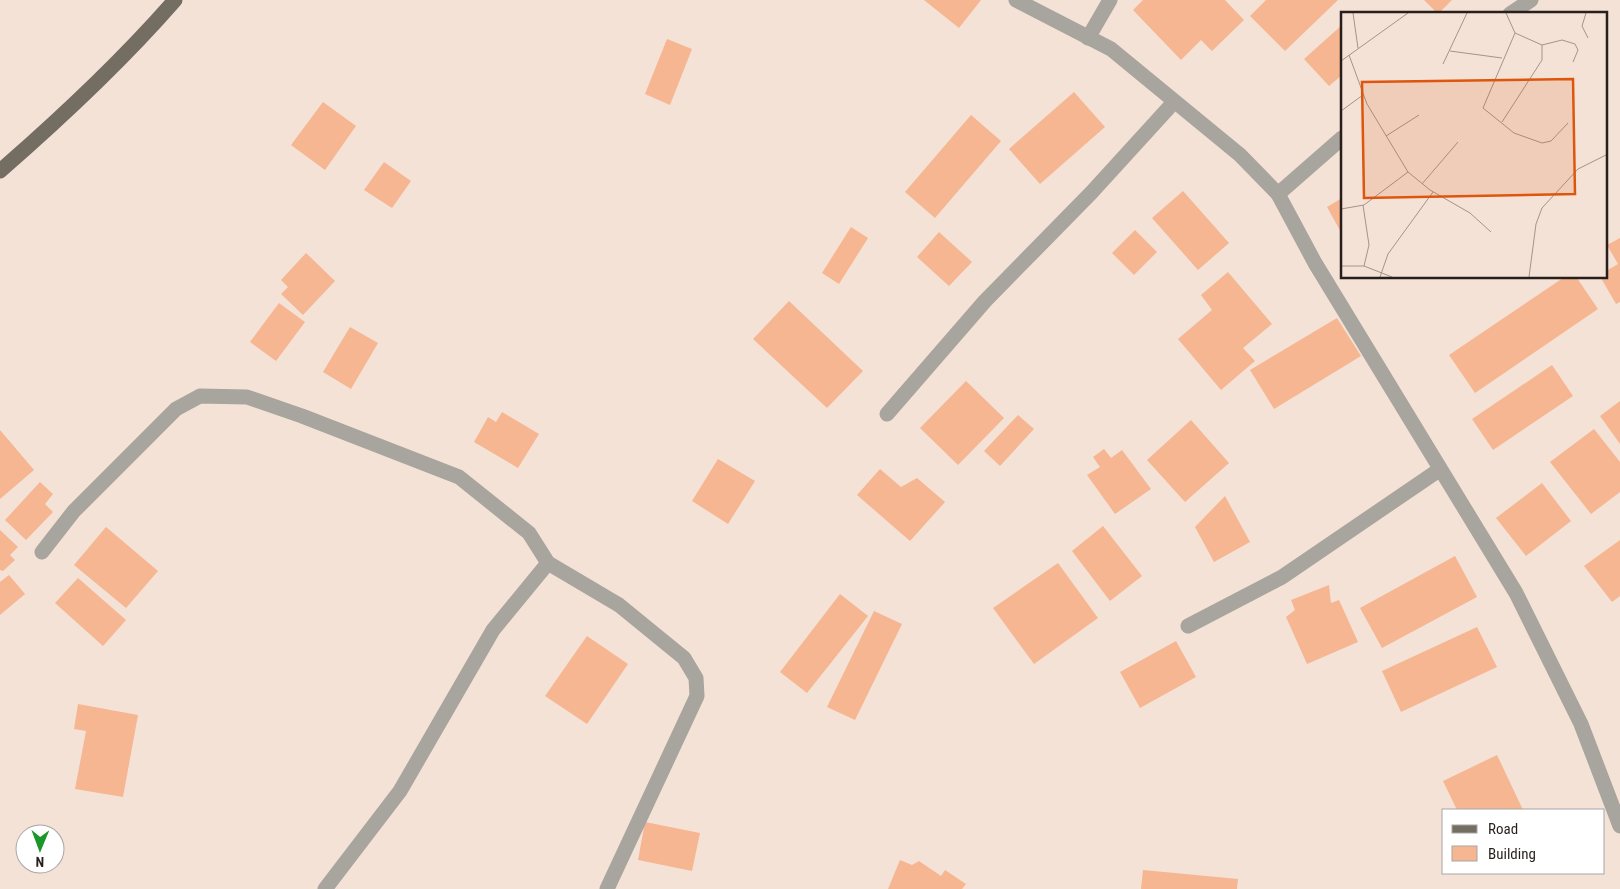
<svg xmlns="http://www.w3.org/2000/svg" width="1620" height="889" viewBox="0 0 1620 889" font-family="'Roboto Condensed',sans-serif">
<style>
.building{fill:#f6b691}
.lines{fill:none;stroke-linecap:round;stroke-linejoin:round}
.minor{stroke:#a7a59d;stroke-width:15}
.major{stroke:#736e61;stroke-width:15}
.inset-road{fill:none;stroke:#a2948c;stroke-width:1}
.view{fill:#de560d;fill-opacity:0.15;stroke:#de560d;stroke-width:2.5}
.inset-edge{fill:none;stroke:#261f1b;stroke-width:2.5}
</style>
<rect width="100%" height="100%" fill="#f4e2d7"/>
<!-- building -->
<g class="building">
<polygon points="924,0 981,0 959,28"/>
<polygon points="1143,0 1225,0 1244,20 1212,51 1201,40 1181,60 1133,10"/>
<polygon points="1266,0 1338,0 1285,51 1250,16"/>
<polygon points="1424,0 1452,0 1438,14"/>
<polygon points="1342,25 1342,75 1329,86 1304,59"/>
<polygon points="667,39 692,49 670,105 645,94"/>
<polygon points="1074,92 1105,127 1040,184 1009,149"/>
<polygon points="323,102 356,126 325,170 291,145"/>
<polygon points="971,115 1001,141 935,218 905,192"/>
<polygon points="384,162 411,181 392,208 364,190"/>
<polygon points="1183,191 1229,243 1198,270 1152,218"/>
<polygon points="1342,198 1342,234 1327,207"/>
<polygon points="851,227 868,238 839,284 822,273"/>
<polygon points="1135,230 1157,252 1134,275 1112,253"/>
<polygon points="939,232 972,262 949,286 917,257"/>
<polygon points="1620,238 1620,302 1616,304 1601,278 1606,278 1606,271 1618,264 1607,245"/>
<polygon points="306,253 335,281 303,315 281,294 288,287 281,280"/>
<polygon points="1228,272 1272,324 1243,348 1255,361 1221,390 1178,339 1212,310 1201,295"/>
<polygon points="1563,278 1577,278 1598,309 1475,393 1449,355"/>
<polygon points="789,301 863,371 827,408 753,339"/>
<polygon points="279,303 305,322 276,361 250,342"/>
<polygon points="1337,318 1361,356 1274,409 1250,370"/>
<polygon points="350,327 378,343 351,389 323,372"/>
<polygon points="1552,365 1573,396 1493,450 1472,419"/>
<polygon points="966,381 1004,418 958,465 920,428"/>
<polygon points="1620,401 1620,444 1600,416"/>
<polygon points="502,412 539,434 518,468 474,442 488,417 496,422"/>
<polygon points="1018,415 1034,429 1000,466 984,451"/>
<polygon points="1191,420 1229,463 1185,502 1147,460"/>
<polygon points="1594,429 1620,462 1620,492 1591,514 1550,462"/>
<polygon points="0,430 34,470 0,499"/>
<polygon points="1104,449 1111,458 1122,450 1151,489 1115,514 1087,475 1100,467 1093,457"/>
<polygon points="718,459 755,481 728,524 692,501"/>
<polygon points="880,469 901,487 917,478 945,502 910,541 857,495"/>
<polygon points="40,482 53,494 45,504 53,512 26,540 5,520"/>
<polygon points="1542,483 1571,521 1526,556 1496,518"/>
<polygon points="1225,496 1250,542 1214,562 1195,527"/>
<polygon points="1103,526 1142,576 1110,601 1072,551"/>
<polygon points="106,527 158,571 126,608 74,565"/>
<polygon points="0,530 18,547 10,555 15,560 3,571 0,570"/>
<polygon points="1620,540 1620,596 1612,602 1584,566"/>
<polygon points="1455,556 1477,597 1382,648 1360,608"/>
<polygon points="1058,563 1098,618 1034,664 993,608"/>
<polygon points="9,575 25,594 0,615 0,582"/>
<polygon points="78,578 126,620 103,646 55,603"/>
<polygon points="1329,585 1331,603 1339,600 1358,642 1307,664 1286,617 1295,610 1291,600"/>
<polygon points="840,594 868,616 807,693 780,672"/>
<polygon points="874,611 902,624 855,720 827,707"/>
<polygon points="1477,627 1497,667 1401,712 1382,671"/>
<polygon points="587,636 628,664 587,724 545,696"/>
<polygon points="1176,641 1196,677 1140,708 1120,672"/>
<polygon points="78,704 138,715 123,797 75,789 86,731 74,729"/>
<polygon points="1497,755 1523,810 1457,810 1443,781"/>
<polygon points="645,822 700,833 692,871 638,860"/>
<polygon points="900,860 912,865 919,861 941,876 945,870 966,884 962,889 888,889"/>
<polygon points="1143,870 1238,879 1237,889 1141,889"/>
</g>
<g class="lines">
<!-- minor -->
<g class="minor">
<polyline points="1016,0 1111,49 1240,155 1278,194 1315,263 1516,593 1581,724 1620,826"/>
<polyline points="1510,14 1531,0"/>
<polyline points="1088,38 1110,0"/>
<polyline points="1278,194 1342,138"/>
<polyline points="887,414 985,301 1091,193 1174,102"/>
<polyline points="42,552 74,511 176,409 200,396 247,397 302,416 459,477 529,533 548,563 619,605 684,658 696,678 697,696 607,889"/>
<polyline points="1188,626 1282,577 1439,470"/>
<polyline points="325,889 400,791 493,630 548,563"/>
</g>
<!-- major -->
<path class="major" d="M 0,171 C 62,117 121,62 175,0"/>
</g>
<!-- overview -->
<g transform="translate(1341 12)">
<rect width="266" height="266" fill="#f4e2d7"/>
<path class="inset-road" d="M 12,1 L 17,36M 165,1 L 174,21 L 142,96 L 173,121 L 201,131 L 210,129 L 227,111M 245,1 L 241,14 L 247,26M 201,33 L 221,28 L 234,32 L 237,38 L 232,50M 109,39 L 161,46M 8,43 L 26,92 L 67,160 L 89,178 L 129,201 L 150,220M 0,49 L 67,1M 102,52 L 126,1M 0,99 L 22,83M 161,110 L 201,48 L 201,33 L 174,21M 45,124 L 78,103M 81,172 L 117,130M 22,193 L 28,233 L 23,254M 0,197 L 23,193 L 67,160M 0,254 L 23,254 L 51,265M 39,265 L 47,242 L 92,180M 188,265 L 195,212 L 201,196 L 237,157 L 267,142"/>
<path class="view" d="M 232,67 L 234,182 L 23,186 L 21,70 Z"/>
<rect width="266" height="266" class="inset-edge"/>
</g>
<!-- legend -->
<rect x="1442" y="809" width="162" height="65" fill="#ffffff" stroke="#a8a5a4"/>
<rect x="1452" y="825" width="25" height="8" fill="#736e61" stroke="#a8a5a4"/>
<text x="1488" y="834" font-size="15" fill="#261f1b">Road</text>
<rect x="1452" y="846" width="25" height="15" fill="#f6b691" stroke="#a8a5a4"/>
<text x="1488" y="859" font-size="15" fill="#261f1b">Building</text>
<!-- north arrow -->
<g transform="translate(40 849) rotate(181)"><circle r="24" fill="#ffffff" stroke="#a8a5a4"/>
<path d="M0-4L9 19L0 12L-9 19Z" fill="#1b9628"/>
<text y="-8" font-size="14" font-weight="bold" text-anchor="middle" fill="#261f1b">N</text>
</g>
</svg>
